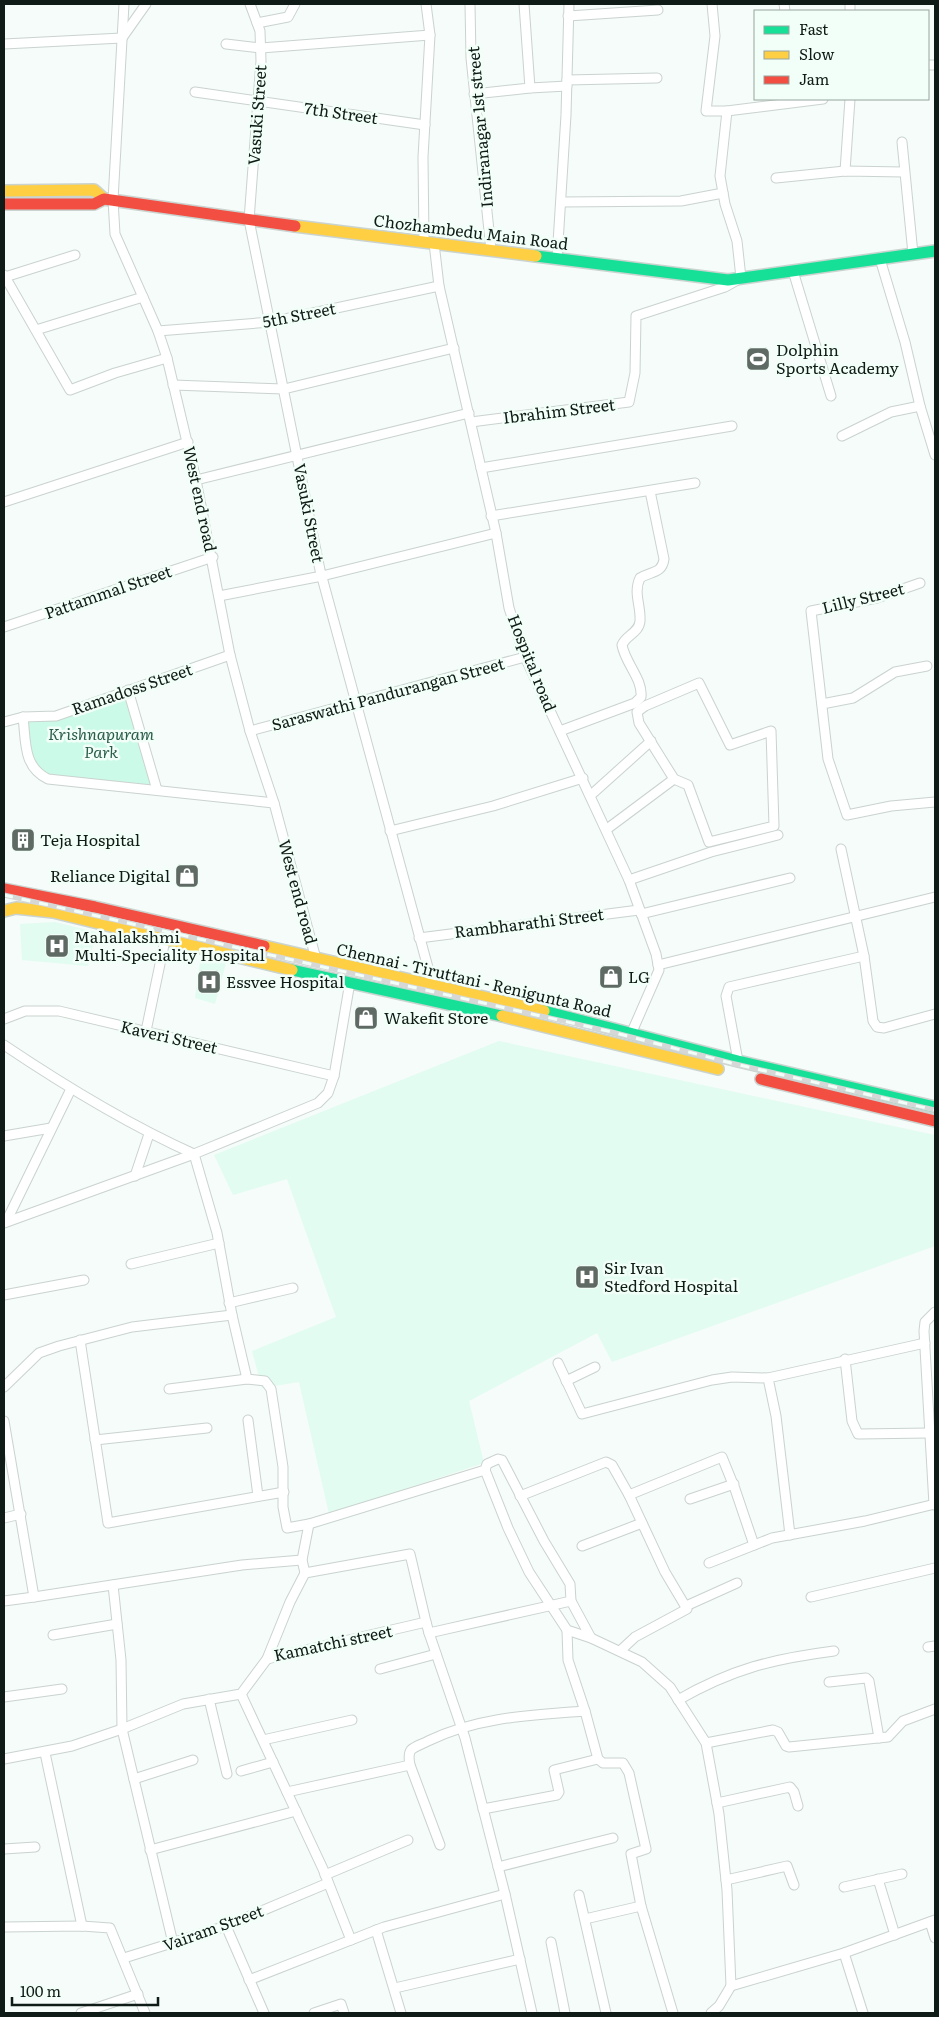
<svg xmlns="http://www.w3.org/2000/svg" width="939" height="2017" viewBox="0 0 939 2017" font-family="Literata,serif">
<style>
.built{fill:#e2fcf1}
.green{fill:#cbfbe8}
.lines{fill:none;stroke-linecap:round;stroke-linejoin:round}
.street-casing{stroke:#cad3cf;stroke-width:11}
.fast-casing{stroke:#cad3cf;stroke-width:14}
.slow-casing{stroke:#cad3cf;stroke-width:14}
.jam-casing{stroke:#cad3cf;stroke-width:14}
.street{stroke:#fefffe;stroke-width:9}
.fast{stroke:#16e098;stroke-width:11}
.slow{stroke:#ffcf43;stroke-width:11}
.jam{stroke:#f24e42;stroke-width:11}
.rail-casing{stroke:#d6d8d8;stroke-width:5}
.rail{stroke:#f2fff9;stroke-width:3;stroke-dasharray:9;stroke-linecap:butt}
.labels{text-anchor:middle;stroke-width:5;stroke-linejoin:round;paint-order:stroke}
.street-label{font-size:16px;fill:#0f1b16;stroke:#f2fff9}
.poi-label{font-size:16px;fill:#0f1b16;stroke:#f2fff9;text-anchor:start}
.park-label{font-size:16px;font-style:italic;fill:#2b5d4b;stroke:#f2fff9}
</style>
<rect width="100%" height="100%" fill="#f5fcf9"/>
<!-- built -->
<g class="built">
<polygon points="55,922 96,932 88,966 22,960 20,924"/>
<polygon points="201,956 226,963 215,1004 195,998"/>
<polygon points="499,1041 935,1135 935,1246 612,1362 597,1333 469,1401 484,1463 329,1514 299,1382 262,1388 252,1351 336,1317 287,1179 233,1195 214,1155"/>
</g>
<!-- green -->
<path class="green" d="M 127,694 L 153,787 L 53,777 C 26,767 30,745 27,720 Z"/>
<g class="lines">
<defs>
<g id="street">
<polyline points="124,4 113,200 115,234 158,331 167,358 196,480 230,655 250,731 274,803 316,959"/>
<polyline points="250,4 260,31 261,61 249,220 320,570 433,986"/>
<polyline points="470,4 471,58 491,250"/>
<polyline points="712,4 715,36 706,111 727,111 823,99"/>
<polyline points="784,4 785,11"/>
<polyline points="850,11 850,4"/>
<polyline points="568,16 658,10"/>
<polyline points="257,23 288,17 295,4"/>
<polyline points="122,38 146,4"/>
<polyline points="4,44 122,38"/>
<polyline points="226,44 261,48 430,35"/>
<polyline points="928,65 935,65"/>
<polyline points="567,80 657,78"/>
<polyline points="530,88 567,86"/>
<polyline points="195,92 425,125"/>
<polyline points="474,94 530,88 524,4"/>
<polyline points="902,142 913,254"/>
<polyline points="845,171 850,99"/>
<polyline points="776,178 845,171 904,172"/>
<polyline points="561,202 681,201 723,193"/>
<polyline points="424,242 423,157 430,35 426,4"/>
<polyline points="434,243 439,286 496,533 509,608 525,657 629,880 656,954 659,970 631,1034"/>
<polyline points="557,259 566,115 569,4"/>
<polyline points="793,271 831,396"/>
<polyline points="4,275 70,390 115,373 167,358"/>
<polyline points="5,277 75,255"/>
<polyline points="36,330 143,297"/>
<polyline points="158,331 271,322 439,286"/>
<polyline points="173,385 284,389 454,348"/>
<polyline points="920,406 935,455"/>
<polyline points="471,422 629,402 635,373 636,316 725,287 741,278 737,241 725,204 720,176 727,111"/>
<polyline points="842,436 891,412 920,406 905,342 880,259"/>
<polyline points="481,468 732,426"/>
<polyline points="196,480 469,413"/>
<polyline points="4,502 188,442"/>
<polyline points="491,516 695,483"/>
<polyline points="920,583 877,598 811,611 828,759 847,815 891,806 935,802"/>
<polyline points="219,596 322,576 496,533"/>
<polyline points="4,627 213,557"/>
<polygon points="699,683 730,745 771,731 774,826 709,842 688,785 674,779 639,723 637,712 645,706"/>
<polyline points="128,690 157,790"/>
<polyline points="822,704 853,698 895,672 927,666"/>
<path d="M 23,717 C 26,742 23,767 48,779 L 274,803"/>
<polyline points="4,722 23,717 56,716 230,655"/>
<polyline points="250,731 525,657"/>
<path d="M 560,731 L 635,703 L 641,697 C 643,679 625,663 622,645 C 626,635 639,633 640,621 C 641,605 633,593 640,578 C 651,571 662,574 664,559 L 650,491"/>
<polyline points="591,795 651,741"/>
<polyline points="607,829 674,779"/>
<polyline points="390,831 493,806 583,778"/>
<polyline points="841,849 864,956 873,1021 877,1027 884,1028 935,1014"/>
<polyline points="629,880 711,852 778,835"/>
<polyline points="641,914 790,878"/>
<polyline points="419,938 639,910"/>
<polyline points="658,965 935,897"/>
<polyline points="4,1019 25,1011 59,1011 334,1076"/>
<polyline points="146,1031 165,940"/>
<path d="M 4,1045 C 65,1086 127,1124 194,1154 L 217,1233 L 232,1315 L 247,1379 L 265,1381 L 271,1389 L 283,1467 L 283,1507 L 287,1528 L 309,1524 L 302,1560 L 305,1573 L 290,1602 L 267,1659 L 241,1694 L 183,1704 L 122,1729 L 72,1746 L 4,1759"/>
<polyline points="738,1061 726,996 729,987 864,956"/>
<polyline points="4,1136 51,1128"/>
<polyline points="135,1176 149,1134"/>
<polyline points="6,1222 71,1089"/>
<polyline points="4,1223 194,1154 318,1103 328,1093 334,1076 350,982"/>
<polyline points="131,1264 219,1243"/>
<polyline points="4,1295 84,1280"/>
<polyline points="229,1303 293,1288"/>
<polyline points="80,1340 108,1523 284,1492"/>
<polyline points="845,1359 852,1421 858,1434 929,1433"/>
<polyline points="558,1363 582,1414 712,1380 732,1377 768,1378"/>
<polyline points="566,1381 595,1367"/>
<polyline points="4,1387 39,1353 59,1346 132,1327 232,1315"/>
<polyline points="169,1389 247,1379"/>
<polyline points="248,1420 258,1496"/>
<polyline points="4,1421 34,1597 242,1565 302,1560"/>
<polyline points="95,1440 207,1428"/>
<polyline points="485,1470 508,1528 529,1572 567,1630 591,1638 642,1662 670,1687 706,1743 719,1814 727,1890 731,1986"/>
<polyline points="520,1496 606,1462 612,1465 629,1495 722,1457 735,1489 754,1545"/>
<polyline points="690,1499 734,1484"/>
<polyline points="934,1505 924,1331 925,1322 935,1312"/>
<polyline points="4,1518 21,1514"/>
<polyline points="309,1524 485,1470 487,1464 498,1459 502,1460 544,1541 570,1584 571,1601 591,1638"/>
<polyline points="790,1535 776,1416 768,1378 925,1343"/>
<polyline points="582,1546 642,1523"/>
<polyline points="709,1563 772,1538 865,1521 935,1504"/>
<polyline points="305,1573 410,1554 426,1622"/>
<polyline points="113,1585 121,1660 122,1729 173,1943"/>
<polyline points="811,1597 935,1568"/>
<polyline points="4,1601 34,1597"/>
<polyline points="686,1606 737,1583"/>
<polyline points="567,1630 568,1660 585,1711 598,1759 603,1763 623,1763 629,1773 646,1849 631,1854 641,1906 673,2013"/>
<polyline points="429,1633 465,1738 505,1894 532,2013"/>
<polyline points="53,1635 117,1624"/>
<polyline points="928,1647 935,1646"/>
<polyline points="620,1651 635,1637 687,1609 665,1572 629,1495"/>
<polyline points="267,1659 426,1622 429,1633 571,1601"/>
<polyline points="380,1669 436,1654"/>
<polyline points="829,1682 866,1678 869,1681 879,1738"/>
<polyline points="241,1694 323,1869 351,1940"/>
<polyline points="4,1697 62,1689"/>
<polyline points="209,1699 227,1774"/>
<path d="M 678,1700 C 732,1669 772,1659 834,1651"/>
<polyline points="263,1740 352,1720"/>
<polyline points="706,1743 773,1730 778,1732 786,1746 789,1747 888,1737 903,1721 935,1709"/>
<polyline points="45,1753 82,1926"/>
<polyline points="241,1771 273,1762"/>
<polyline points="134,1779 193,1760"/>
<polyline points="287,1792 410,1765"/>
<polyline points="717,1803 790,1787 794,1792 798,1806"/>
<polyline points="483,1809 557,1795 559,1792 554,1770 598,1759"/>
<path d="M 440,1845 L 410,1765 C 409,1760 408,1754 411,1750 C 415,1746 423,1744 428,1741 C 477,1717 532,1715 585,1711"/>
<polyline points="4,1849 35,1847"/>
<polyline points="150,1850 296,1811"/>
<polyline points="498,1867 613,1838"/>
<polyline points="325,1875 408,1840"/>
<polyline points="878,1879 895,1935"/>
<polyline points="726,1880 787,1866 794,1885"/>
<polyline points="844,1887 902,1874"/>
<polyline points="579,1895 606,2013"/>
<polyline points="585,1919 641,1906"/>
<polyline points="930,1922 935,1938"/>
<polyline points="226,1926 264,2013"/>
<polyline points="4,1927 82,1926 110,1928 145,2013"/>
<polyline points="376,1930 401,2013"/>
<polyline points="551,1942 565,2013"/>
<polyline points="844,1953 863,2013"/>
<polyline points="124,1958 226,1926 328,1883"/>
<polyline points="249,1980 384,1927 505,1894"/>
<polyline points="395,1988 520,1959"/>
<polyline points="81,2013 138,1994"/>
<polyline points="314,2013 341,2004 344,2013"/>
<polyline points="711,2013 719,2006 731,1986 844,1953 935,1920"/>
</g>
<g id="fast">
<polyline points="536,256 728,280 935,251"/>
<polyline points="292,970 502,1016"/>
<polyline points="544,1011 738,1061 935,1107"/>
</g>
<g id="slow">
<polyline points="4,191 94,190 104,199"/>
<polyline points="295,226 536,256"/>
<polyline points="4,911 16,908 53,912 292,970"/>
<polyline points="264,946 544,1011"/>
<polyline points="502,1016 718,1069"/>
</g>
<g id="jam">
<polyline points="4,204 94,204 104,199 295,226"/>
<polyline points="4,889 95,907 264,946"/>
<polyline points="761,1079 935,1121"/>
</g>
</defs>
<!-- street casing -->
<use href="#street" class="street-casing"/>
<!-- fast casing -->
<use href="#fast" class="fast-casing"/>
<!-- slow casing -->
<use href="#slow" class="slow-casing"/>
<!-- jam casing -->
<use href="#jam" class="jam-casing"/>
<!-- street -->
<use href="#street" class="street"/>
<!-- fast -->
<use href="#fast" class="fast"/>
<!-- slow -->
<use href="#slow" class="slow"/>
<!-- jam -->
<use href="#jam" class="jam"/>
<defs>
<polyline id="rail" points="4,895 612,1032 731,1063 935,1110"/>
</defs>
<!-- rail casing -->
<use href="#rail" class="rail-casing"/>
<!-- rail -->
<use href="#rail" class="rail"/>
</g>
<!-- icons -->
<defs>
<symbol id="stadium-square" viewBox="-11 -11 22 22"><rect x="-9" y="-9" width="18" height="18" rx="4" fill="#606a65" stroke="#f2fff9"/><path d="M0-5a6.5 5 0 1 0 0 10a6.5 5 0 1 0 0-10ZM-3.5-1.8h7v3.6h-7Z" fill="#fff"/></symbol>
<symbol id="building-square" viewBox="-11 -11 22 22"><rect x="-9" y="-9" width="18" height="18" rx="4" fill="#606a65" stroke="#f2fff9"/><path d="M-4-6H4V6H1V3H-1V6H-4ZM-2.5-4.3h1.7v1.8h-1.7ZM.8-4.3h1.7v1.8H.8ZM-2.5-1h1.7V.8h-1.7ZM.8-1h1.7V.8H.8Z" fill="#fff"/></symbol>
<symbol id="shop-square" viewBox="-11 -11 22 22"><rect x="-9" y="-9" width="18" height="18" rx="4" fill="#606a65" stroke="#f2fff9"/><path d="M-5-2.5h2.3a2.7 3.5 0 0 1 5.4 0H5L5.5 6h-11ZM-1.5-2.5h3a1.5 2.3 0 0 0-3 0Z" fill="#fff"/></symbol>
<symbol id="hospital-square" viewBox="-11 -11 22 22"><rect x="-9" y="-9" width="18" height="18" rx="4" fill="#606a65" stroke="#f2fff9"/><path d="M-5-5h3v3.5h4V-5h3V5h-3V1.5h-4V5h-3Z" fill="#fff"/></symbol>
</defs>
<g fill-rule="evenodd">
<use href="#stadium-square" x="744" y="345" width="28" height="28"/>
<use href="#building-square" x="9" y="826" width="28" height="28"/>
<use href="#shop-square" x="173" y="862" width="28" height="28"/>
<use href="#hospital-square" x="43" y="932" width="28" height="28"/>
<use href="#shop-square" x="597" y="963" width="28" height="28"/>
<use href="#hospital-square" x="195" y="968" width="28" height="28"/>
<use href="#shop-square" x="352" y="1004" width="28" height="28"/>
<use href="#hospital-square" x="573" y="1263" width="28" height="28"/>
</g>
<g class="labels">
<!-- street labels -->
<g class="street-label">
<text transform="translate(341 113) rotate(8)" y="6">7th Street</text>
<text transform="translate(257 115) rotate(-86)" y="6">Vasuki Street</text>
<text transform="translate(480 127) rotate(-95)" y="6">Indiranagar 1st street</text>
<text transform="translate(471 232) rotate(7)" y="6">Chozhambedu Main Road</text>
<text transform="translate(299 315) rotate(-11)" y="6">5th Street</text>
<text transform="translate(559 411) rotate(-7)" y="6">Ibrahim Street</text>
<text transform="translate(200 499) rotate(78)" y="6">West end road</text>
<text transform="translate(309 513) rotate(79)" y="6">Vasuki Street</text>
<text transform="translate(108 592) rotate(-19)" y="6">Pattammal Street</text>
<text transform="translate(863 598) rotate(-14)" y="6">Lilly Street</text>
<text transform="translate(532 663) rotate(68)" y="6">Hospital road</text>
<text transform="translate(132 689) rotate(-19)" y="6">Ramadoss Street</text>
<text transform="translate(388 694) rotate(-15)" y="6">Saraswathi Pandurangan Street</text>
<text transform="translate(298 892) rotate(75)" y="6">West end road</text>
<text transform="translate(529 923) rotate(-7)" y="6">Rambharathi Street</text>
<text transform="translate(474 980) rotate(13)" y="6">Chennai - Tiruttani - Renigunta Road</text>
<text transform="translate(169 1037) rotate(13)" y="6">Kaveri Street</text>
<text transform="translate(333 1643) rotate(-12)" y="6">Kamatchi street</text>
<text transform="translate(213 1928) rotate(-20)" y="6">Vairam Street</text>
</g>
<!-- poi labels -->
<g class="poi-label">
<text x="776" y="356">Dolphin<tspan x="776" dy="18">Sports Academy</tspan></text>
<text x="40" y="846">Teja Hospital</text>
<text x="170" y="882" text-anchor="end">Reliance Digital</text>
<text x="74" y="943">Mahalakshmi<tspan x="74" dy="18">Multi-Speciality Hospital</tspan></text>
<text x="628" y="983">LG</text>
<text x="226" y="988">Essvee Hospital</text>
<text x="384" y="1024">Wakefit Store</text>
<text x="604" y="1274">Sir Ivan<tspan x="604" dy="18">Stedford Hospital</tspan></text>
</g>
<!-- park labels -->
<g class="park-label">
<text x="101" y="740">Krishnapuram<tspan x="101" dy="18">Park</tspan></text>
</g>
</g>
<!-- border -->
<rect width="939" height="2017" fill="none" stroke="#0f1b16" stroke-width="10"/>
<!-- legend -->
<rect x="754" y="10" width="175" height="90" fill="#f2fff9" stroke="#97a49e"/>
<rect x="764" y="26" width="25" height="8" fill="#16e098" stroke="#97a49e"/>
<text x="799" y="35" font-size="15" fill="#0f1b16">Fast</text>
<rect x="764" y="51" width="25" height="8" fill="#ffcf43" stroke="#97a49e"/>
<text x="799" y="60" font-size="15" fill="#0f1b16">Slow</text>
<rect x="764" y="76" width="25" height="8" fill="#f24e42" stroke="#97a49e"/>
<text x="799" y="85" font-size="15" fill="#0f1b16">Jam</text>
<!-- scale -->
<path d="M12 1997v8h146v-8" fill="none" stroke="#0f1b16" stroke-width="2.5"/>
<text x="20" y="1997" font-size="15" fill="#0f1b16" stroke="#f2fff9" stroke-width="4" paint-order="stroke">100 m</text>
</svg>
